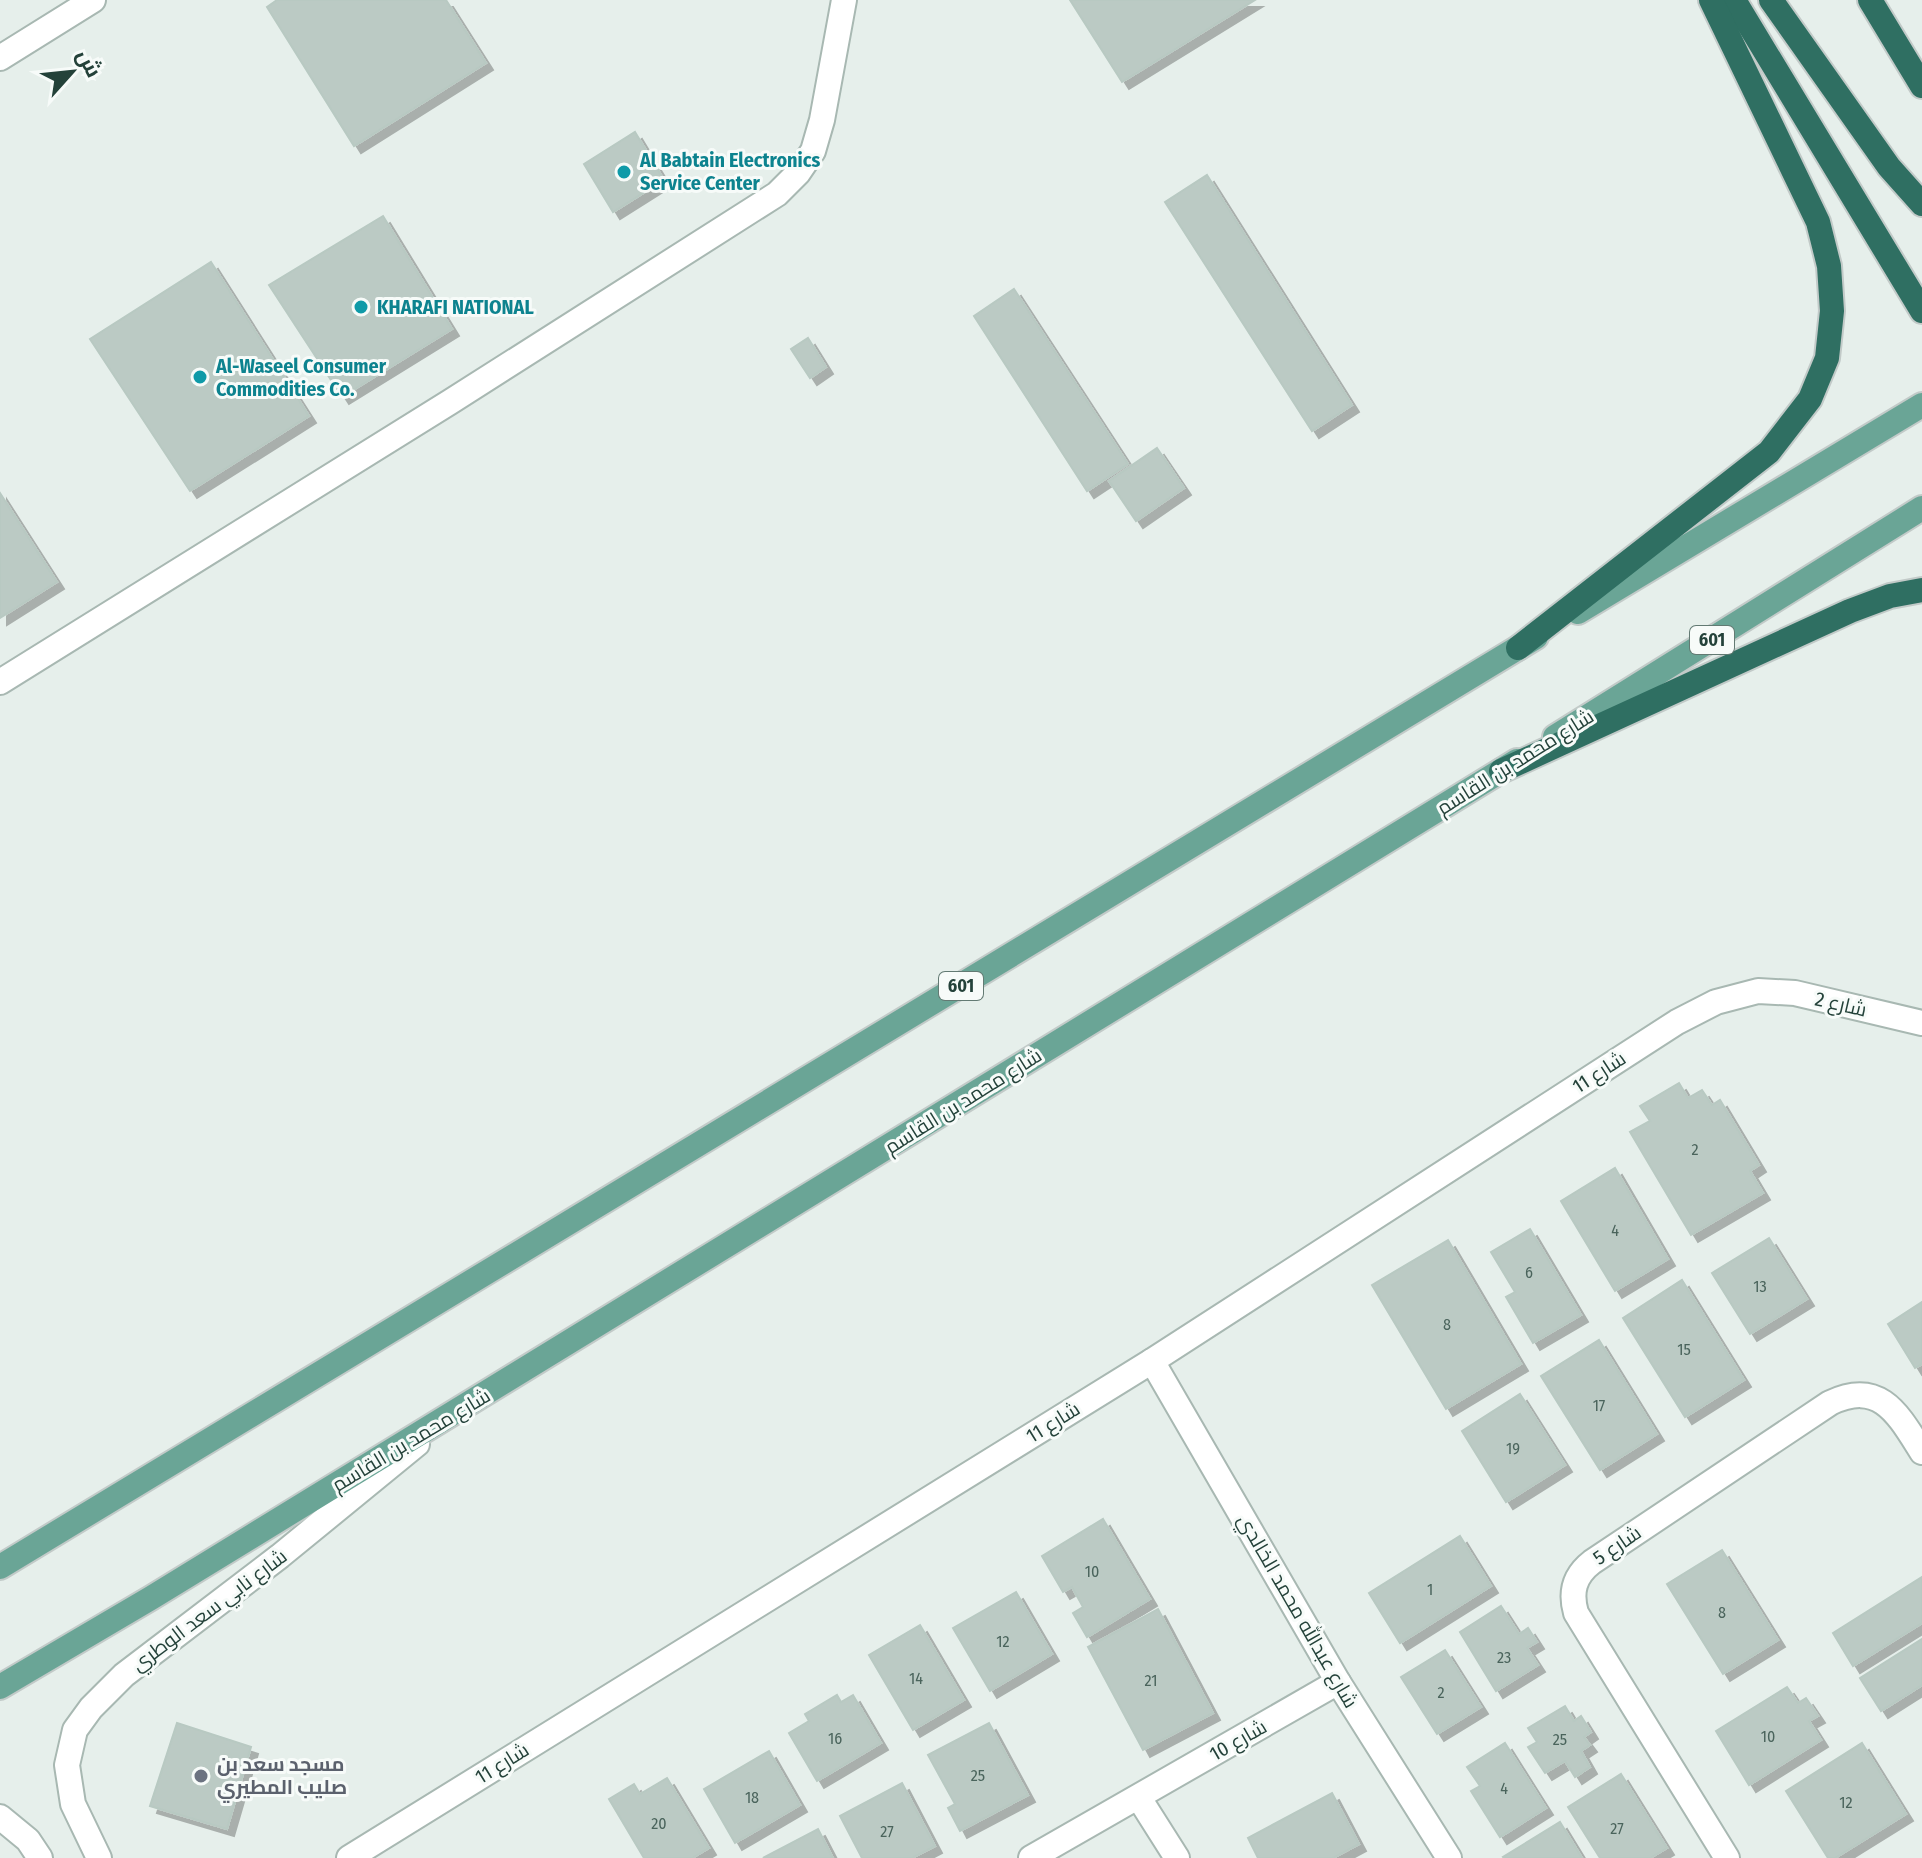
<svg xmlns="http://www.w3.org/2000/svg" width="1922" height="1858" viewBox="0 0 1922 1858" font-family="'Fira Sans Condensed',Cairo,sans-serif">
<style>
.building{fill:#bbcac4;stroke:#b8c9c2;stroke-width:2;filter:url(#shadow)}
.lines{fill:none;stroke-linecap:round;stroke-linejoin:round}
.minor-casing{stroke:#a8b8b2;stroke-width:28}
.major-casing{stroke:#c2cac8;stroke-width:28}
.highway-casing{stroke:#c2cac8;stroke-width:28}
.minor{stroke:#fff;stroke-width:24}
.major{stroke:#6aa596;stroke-width:24}
.highway{stroke:#2f6f62;stroke-width:24}
.culture-dot{fill:#0f9aa8;stroke:#f7fbf9;stroke-width:3}
.worship-dot{fill:#6b7280;stroke:#f7fbf9;stroke-width:3}
.labels{text-anchor:middle;stroke-width:6;stroke-linejoin:round;paint-order:stroke}
.number-label{font-size:16px;fill:#4a645c}
.shield{fill:#f7fbf9;stroke:#637a73;stroke-width:2}
.shield-label{font-size:18px;font-weight:bold;fill:#24423a}
.culture-label{font-size:20px;font-weight:bold;fill:#0d838f;stroke:#f7fbf9;text-anchor:start}
.street-label{font-size:20px;fill:#24423a;stroke:#f7fbf9}
.worship-label{font-size:20px;font-weight:bold;fill:#5b616d;stroke:#f7fbf9;text-anchor:start}
</style>
<defs>
<filter id="shadow"><feDropShadow dx="7" dy="7" stdDeviation="0" flood-color="#0004"/></filter>
</defs>
<rect width="100%" height="100%" fill="#e6efeb"/>
<!-- building -->
<g class="building">
<polygon points="277,0 446,0 486,63 354,146 267,7"/>
<polygon points="1070,0 1255,0 1122,82"/>
<polygon points="635,132 664,180 613,212 584,164"/>
<polygon points="1207,175 1352,405 1312,431 1165,202"/>
<polygon points="383,216 452,329 342,397 269,285"/>
<polygon points="211,262 309,416 190,491 90,339"/>
<polygon points="1014,289 1128,464 1087,491 974,316"/>
<polygon points="808,338 826,367 810,378 791,349"/>
<polygon points="1157,448 1184,488 1136,521 1109,481"/>
<polygon points="0,493 57,582 0,618"/>
<polygon points="1679,1083 1688,1098 1702,1090 1712,1105 1720,1100 1759,1165 1750,1171 1763,1193 1691,1235 1630,1132 1650,1121 1640,1106"/>
<polygon points="1615,1168 1668,1259 1615,1291 1561,1201"/>
<polygon points="1530,1229 1581,1315 1533,1343 1506,1297 1515,1292 1491,1252"/>
<polygon points="1769,1238 1807,1299 1750,1334 1712,1273"/>
<polygon points="1448,1240 1521,1364 1446,1409 1372,1285"/>
<polygon points="1682,1280 1744,1380 1685,1417 1623,1318"/>
<polygon points="1922,1302 1922,1364 1915,1368 1888,1324"/>
<polygon points="1599,1340 1657,1434 1600,1470 1541,1376"/>
<polygon points="1520,1394 1565,1465 1506,1502 1462,1431"/>
<polygon points="1103,1519 1150,1599 1087,1637 1073,1613 1083,1607 1072,1587 1063,1592 1042,1556"/>
<polygon points="1460,1536 1491,1586 1400,1643 1369,1593"/>
<polygon points="1722,1550 1778,1640 1723,1674 1667,1584"/>
<polygon points="1922,1577 1922,1623 1853,1666 1833,1633"/>
<polygon points="1016,1592 1052,1654 990,1691 953,1628"/>
<polygon points="1501,1606 1519,1634 1528,1628 1537,1642 1527,1648 1538,1665 1496,1691 1460,1632"/>
<polygon points="1158,1609 1213,1713 1143,1750 1088,1647"/>
<polygon points="920,1625 964,1700 913,1730 869,1655"/>
<polygon points="1922,1639 1922,1685 1881,1711 1860,1678"/>
<polygon points="1445,1650 1481,1707 1437,1734 1401,1677"/>
<polygon points="1787,1687 1798,1703 1806,1698 1818,1716 1809,1721 1821,1740 1749,1785 1716,1731"/>
<polygon points="837,1695 841,1702 853,1695 881,1743 817,1781 789,1733 809,1721 805,1714"/>
<polygon points="1565,1706 1574,1721 1581,1716 1591,1732 1584,1737 1590,1745 1581,1751 1590,1767 1575,1777 1565,1761 1545,1773 1528,1747 1537,1742 1528,1728"/>
<polygon points="177,1723 251,1747 227,1829 150,1806"/>
<polygon points="989,1723 1028,1795 960,1831 948,1808 955,1804 928,1755"/>
<polygon points="1505,1743 1546,1808 1500,1837 1471,1791 1480,1786 1467,1767"/>
<polygon points="1862,1743 1906,1814 1835,1858 1828,1858 1786,1791"/>
<polygon points="769,1751 800,1805 735,1843 704,1789"/>
<polygon points="1621,1774 1667,1848 1650,1858 1600,1858 1568,1807"/>
<polygon points="667,1778 709,1848 692,1858 644,1858 609,1799 634,1784 640,1794"/>
<polygon points="902,1783 935,1846 912,1858 862,1858 840,1816"/>
<polygon points="1332,1793 1359,1844 1333,1858 1258,1858 1248,1838"/>
<polygon points="1560,1822 1582,1858 1504,1858 1503,1857"/>
<polygon points="818,1829 833,1858 763,1858"/>
</g>
<g class="lines">
<defs>
<g id="minor">
<polyline points="0,58 93,0"/>
<polyline points="0,682 450,402 777,194 798,173 813,151 822,120 844,0"/>
<polyline points="1152,1361 1338,1682 1449,1858"/>
<polyline points="1139,1798 1177,1858"/>
<polyline points="0,1817 28,1840 40,1858"/>
<polyline points="99,1858 73,1804 67,1765 75,1730 91,1708 124,1675 280,1556 417,1444"/>
<polyline points="349,1858 1152,1361 1677,1022 1716,1002 1758,991 1795,993 1922,1023"/>
<polyline points="1031,1858 1338,1682"/>
<path d="M 1727,1858 L 1576,1613 C 1570,1592 1574,1576 1592,1562 L 1830,1403 C 1880,1379 1898,1414 1922,1452"/>
</g>
<g id="major">
<polyline points="1578,612 1922,405"/>
<polyline points="1555,737 1922,508"/>
<polyline points="0,1567 1536,637"/>
<polyline points="0,1687 151,1598 1517,761"/>
</g>
<g id="highway">
<polyline points="1734,0 1922,311"/>
<polyline points="1771,0 1889,167 1922,204"/>
<polyline points="1870,0 1922,86"/>
<polyline points="1518,648 1769,452 1810,399 1827,358 1832,311 1829,266 1818,222 1711,0"/>
<polyline points="1501,771 1850,611 1890,596 1922,590"/>
</g>
</defs>
<!-- minor casing -->
<use href="#minor" class="minor-casing"/>
<!-- major casing -->
<use href="#major" class="major-casing"/>
<!-- highway casing -->
<use href="#highway" class="highway-casing"/>
<!-- minor -->
<use href="#minor" class="minor"/>
<!-- major -->
<use href="#major" class="major"/>
<!-- highway -->
<use href="#highway" class="highway"/>
</g>
<!-- markers -->
<g class="culture-dot">
<circle cx="624" cy="172" r="8"/>
<circle cx="361" cy="307" r="8"/>
<circle cx="200" cy="377" r="8"/>
</g>
<circle class="worship-dot" cx="201" cy="1776" r="8"/>
<g class="labels">
<!-- number labels -->
<g class="number-label">
<text x="1695" y="1155">2</text>
<text x="1615" y="1236">4</text>
<text x="1529" y="1278">6</text>
<text x="1760" y="1292">13</text>
<text x="1447" y="1330">8</text>
<text x="1684" y="1355">15</text>
<text x="1599" y="1411">17</text>
<text x="1513" y="1454">19</text>
<text x="1092" y="1577">10</text>
<text x="1430" y="1595">1</text>
<text x="1722" y="1618">8</text>
<text x="1003" y="1647">12</text>
<text x="1504" y="1663">23</text>
<text x="916" y="1684">14</text>
<text x="1151" y="1686">21</text>
<text x="1441" y="1698">2</text>
<text x="1768" y="1742">10</text>
<text x="835" y="1744">16</text>
<text x="1560" y="1745">25</text>
<text x="978" y="1781">25</text>
<text x="1504" y="1794">4</text>
<text x="752" y="1803">18</text>
<text x="1846" y="1808">12</text>
<text x="659" y="1829">20</text>
<text x="1617" y="1834">27</text>
<text x="887" y="1837">27</text>
</g>
<!-- shield labels -->
<g class="shield">
<rect x="1690" y="626" width="44" height="28" rx="6"/>
<rect x="939" y="972" width="44" height="28" rx="6"/>
</g>
<g class="shield-label">
<text x="1712" y="646">601</text>
<text x="961" y="992">601</text>
</g>
<!-- culture labels -->
<g class="culture-label">
<text x="640" y="167">Al Babtain Electronics<tspan x="640" dy="23">Service Center</tspan></text>
<text x="377" y="314">KHARAFI NATIONAL</text>
<text x="216" y="373">Al-Waseel Consumer<tspan x="216" dy="23">Commodities Co.</tspan></text>
</g>
<!-- street labels -->
<g class="street-label">
<text transform="translate(1515 762) rotate(-32)" y="7">شارع محمد بن القاسم</text>
<text transform="translate(1841 1004) rotate(13)" y="7">شارع 2</text>
<text transform="translate(1599 1072) rotate(-33)" y="7">شارع 11</text>
<text transform="translate(963 1101) rotate(-32)" y="7">شارع محمد بن القاسم</text>
<text transform="translate(1053 1422) rotate(-32)" y="7">شارع 11</text>
<text transform="translate(411 1440) rotate(-31)" y="7">شارع محمد بن القاسم</text>
<text transform="translate(1617 1545) rotate(-34)" y="7">شارع 5</text>
<text transform="translate(209 1610) rotate(-37)" y="7">شارع نابي سعد الوطري</text>
<text transform="translate(1298 1611) rotate(60)" y="7">شارع عبدالله محمد الخالدي</text>
<text transform="translate(1238 1740) rotate(-30)" y="7">شارع 10</text>
<text transform="translate(502 1763) rotate(-32)" y="7">شارع 11</text>
</g>
<!-- worship labels -->
<g class="worship-label">
<text x="217" y="1771">مسجد سعد بن<tspan x="217" dy="23">صليب المطيري</tspan></text>
</g>
</g>
<!-- north arrow -->
<g transform="translate(72 72) rotate(63)" stroke="#f7fbf9" stroke-width="6" paint-order="stroke">
<path d="M0-6L14 30L0 20L-14 30Z" fill="#24423a"/>
<text y="-12" font-size="22" font-weight="bold" text-anchor="middle" fill="#24423a">ش</text>
</g>
</svg>
